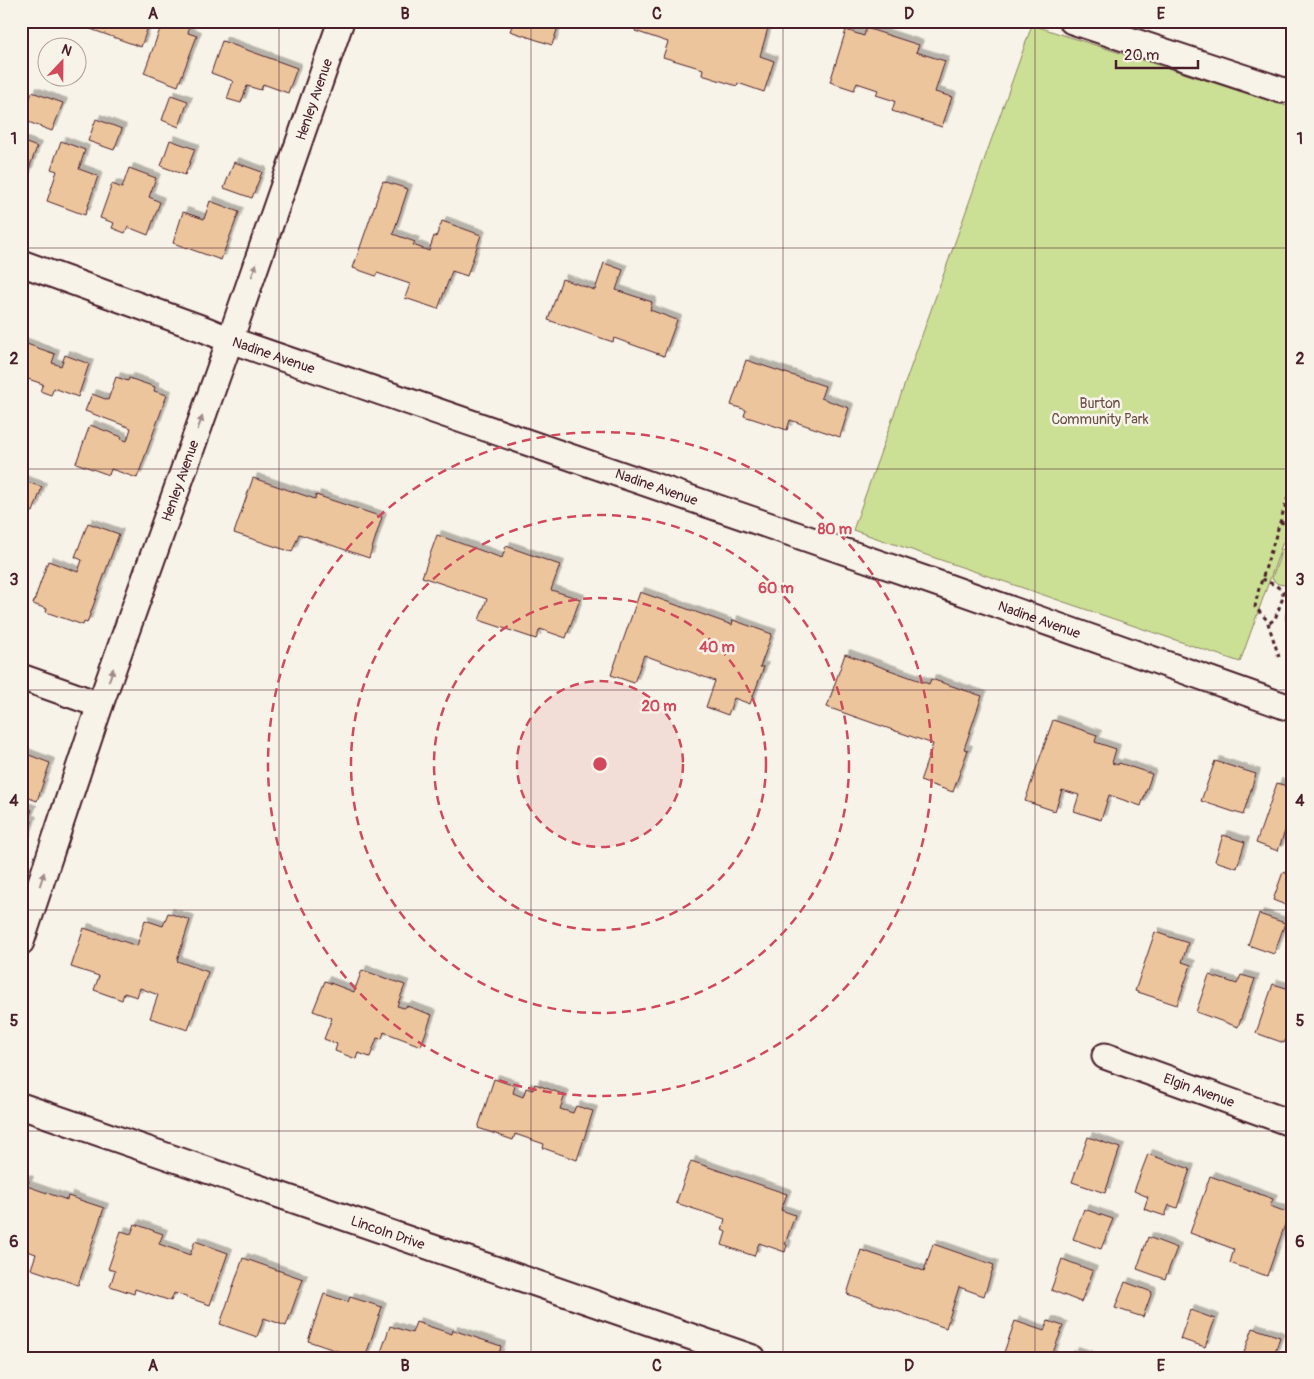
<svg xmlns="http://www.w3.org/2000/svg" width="1314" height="1379" viewBox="0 0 1314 1379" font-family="Pangolin,sans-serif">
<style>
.green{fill:#cce095;stroke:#8b8060}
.building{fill:#edc59d;stroke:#4a1f2b;filter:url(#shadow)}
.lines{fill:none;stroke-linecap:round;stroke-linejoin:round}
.street-casing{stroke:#4a1f2b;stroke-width:29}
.path{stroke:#4a1f2b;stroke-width:3;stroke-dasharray:4 4;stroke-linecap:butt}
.street{stroke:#f7f3e8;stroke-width:25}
.oneway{fill:#a0898a}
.grid{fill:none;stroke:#4a1f2b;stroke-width:1;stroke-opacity:0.55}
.ring{fill:none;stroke:#d1495b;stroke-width:2.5;stroke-dasharray:9 6}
.labels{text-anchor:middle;stroke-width:5;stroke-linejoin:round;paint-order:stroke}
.street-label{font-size:14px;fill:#4a1f2b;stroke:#f7f3e8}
.park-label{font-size:14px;fill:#6a4f46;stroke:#f7f3e8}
.centre{fill:#d1495b;stroke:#f7f3e8;stroke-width:2.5}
.ring-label{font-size:15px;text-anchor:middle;font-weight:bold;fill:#d1495b;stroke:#f7f3e8;stroke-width:5;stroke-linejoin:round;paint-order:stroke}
.neatline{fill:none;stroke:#4a1f2b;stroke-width:2}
.grid-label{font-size:16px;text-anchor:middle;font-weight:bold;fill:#4a1f2b}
</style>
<defs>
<filter id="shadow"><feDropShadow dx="4.5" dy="-4.5" stdDeviation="0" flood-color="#0004"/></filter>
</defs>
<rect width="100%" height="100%" fill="#f7f3e8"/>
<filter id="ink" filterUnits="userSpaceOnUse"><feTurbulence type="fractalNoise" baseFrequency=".02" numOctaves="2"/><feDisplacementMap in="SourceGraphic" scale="10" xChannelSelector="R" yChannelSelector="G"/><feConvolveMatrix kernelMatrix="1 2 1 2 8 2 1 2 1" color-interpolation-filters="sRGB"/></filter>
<g filter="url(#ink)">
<!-- green -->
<path class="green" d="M 1032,25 L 1293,108 L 1293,515 L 1280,550 L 1292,547 L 1291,537 L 1293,532 L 1293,631 C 1284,623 1282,613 1292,605 L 1285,585 L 1278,584 L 1272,579 C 1274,569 1280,561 1280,551 L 1240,662 L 853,530 Z"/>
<!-- building -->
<g class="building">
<polygon points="68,21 150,21 141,47"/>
<polygon points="163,21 174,21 189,27 188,33 197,36 178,86 144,73"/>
<polygon points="514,21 560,21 552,45 510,31"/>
<polygon points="638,21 747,21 768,28 760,56 774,61 764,92 738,83 737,86 702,75 703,69 663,57 668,42 635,31"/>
<polygon points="866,28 919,45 916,52 945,61 935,92 952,97 942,127 892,111 895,101 876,95 878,90 857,83 854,90 830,82 846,30 864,36"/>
<polygon points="222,41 297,68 288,93 263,84 261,90 247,86 241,103 227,99 233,81 211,73"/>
<polygon points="32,92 63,103 52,131 23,120"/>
<polygon points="171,95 188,101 179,127 162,120"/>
<polygon points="96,119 122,129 114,150 88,141"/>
<polygon points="170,140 195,149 185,175 161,166"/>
<polygon points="21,141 37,147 21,190"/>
<polygon points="61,141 85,150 79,169 98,176 85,215 47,201 57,171 51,169"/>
<polygon points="234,162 262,172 252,198 224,188"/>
<polygon points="129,168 156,178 149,197 160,202 148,235 128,227 125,233 112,228 114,223 100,218 112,184 122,188"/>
<polygon points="383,181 408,189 393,234 415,242 413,245 429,251 434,236 436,237 442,221 481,235 467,276 452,271 438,309 405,298 410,284 377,273 376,276 353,268"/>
<polygon points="210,201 239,212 221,260 173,243 183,212 204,219"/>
<polygon points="604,263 623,270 616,290 652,302 650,310 677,320 664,356 614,338 613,342 548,320 562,279 595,290"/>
<polygon points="21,342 55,354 52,363 61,366 65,355 89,364 78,397 54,388 51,395 40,391 43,384 28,379 26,384 21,382"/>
<polygon points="746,360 825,386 821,398 849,408 840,437 790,420 787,430 744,416 746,410 731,405"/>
<polygon points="116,377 128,381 129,378 155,387 154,391 167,395 137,478 111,469 109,475 76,463 90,425 122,437 121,439 127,441 131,428 85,411 92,394 108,400"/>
<polygon points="253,478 315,499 316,495 382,517 369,558 299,534 292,552 234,533"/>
<polygon points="21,480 42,487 33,512 21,508"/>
<polygon points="88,523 119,534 87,623 84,622 83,625 46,612 47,609 33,604 48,561 78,572 82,560 75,557"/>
<polygon points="437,535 502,558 506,546 560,565 551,590 580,599 566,638 540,629 536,639 479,620 487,599 422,577"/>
<polygon points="640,592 732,625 733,620 772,634 760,667 764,667 750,704 734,698 728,715 706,707 715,681 644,655 634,683 611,675"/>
<polygon points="845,654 929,684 931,679 982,696 964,749 968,750 953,792 920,781 933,744 827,707"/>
<polygon points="1053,720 1097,735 1095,742 1116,749 1112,763 1118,765 1119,763 1152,774 1141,806 1109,795 1101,820 1074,811 1079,795 1062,790 1055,811 1025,801"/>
<polygon points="21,752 50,763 37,801 21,795"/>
<polygon points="1215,761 1256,774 1243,815 1201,801"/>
<polygon points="1277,783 1293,788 1293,831 1286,828 1278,851 1256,843"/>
<polygon points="21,806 32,810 28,820 32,821 24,845 21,845"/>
<polygon points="1223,835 1245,842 1237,868 1215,861"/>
<polygon points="1283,872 1293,876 1293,908 1273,900"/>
<polygon points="168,913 190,920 177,961 208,972 188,1030 150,1018 158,995 140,988 137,997 124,993 122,1000 94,990 99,976 71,967 84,928 137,946 145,920 163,926"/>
<polygon points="1259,914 1285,923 1274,954 1248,945"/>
<polygon points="1155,932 1188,943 1182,962 1191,965 1177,1005 1135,991"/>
<polygon points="362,970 405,985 397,1006 404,1008 407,1006 432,1015 421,1046 384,1032 382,1039 377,1038 370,1057 358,1053 356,1059 335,1051 337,1044 324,1039 332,1018 313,1011 325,981 354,992"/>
<polygon points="1209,975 1237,984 1241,975 1255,979 1238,1027 1196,1012"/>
<polygon points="1273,984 1293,990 1292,1041 1286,1039 1284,1043 1256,1033"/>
<polygon points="494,1079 515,1086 513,1093 523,1097 526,1088 533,1090 535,1084 565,1095 560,1109 573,1113 576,1106 593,1111 577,1160 543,1148 544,1144 515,1134 513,1140 478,1128"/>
<polygon points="1088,1137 1120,1148 1105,1193 1072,1182"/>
<polygon points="1148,1154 1190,1169 1177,1208 1169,1205 1165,1216 1144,1209 1148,1197 1134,1191"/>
<polygon points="691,1161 787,1194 781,1210 795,1215 785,1244 787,1245 785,1252 759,1243 754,1256 722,1245 726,1232 722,1230 725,1219 676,1203"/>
<polygon points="1210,1176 1273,1199 1270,1206 1289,1213 1267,1276 1230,1263 1234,1249 1190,1233"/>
<polygon points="21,1178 29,1181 27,1186 67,1200 68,1196 104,1208 78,1285 31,1269 36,1254 21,1249"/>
<polygon points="1084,1209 1113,1219 1101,1249 1073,1239"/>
<polygon points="135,1224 163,1234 159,1244 190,1255 195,1241 228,1253 210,1305 174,1293 171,1301 135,1289 134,1294 110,1286 115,1271 108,1269 121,1231 131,1234"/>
<polygon points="1148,1237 1177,1248 1165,1279 1137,1269"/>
<polygon points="1293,1239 1293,1262 1286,1259"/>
<polygon points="933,1244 994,1265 984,1296 959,1287 946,1328 847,1294 861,1250 924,1271"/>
<polygon points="243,1258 303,1279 286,1326 264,1318 257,1337 220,1324"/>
<polygon points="1062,1259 1093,1271 1081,1302 1051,1290"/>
<polygon points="1125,1282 1152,1292 1143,1317 1115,1308"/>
<polygon points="324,1294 348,1302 350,1297 382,1307 365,1358 358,1358 308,1341"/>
<polygon points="1190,1310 1215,1319 1205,1347 1180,1339"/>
<polygon points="1015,1321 1044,1331 1048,1321 1063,1326 1051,1358 1002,1358"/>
<polygon points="416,1322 452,1334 453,1330 501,1346 498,1358 379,1358 390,1326 412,1333"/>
<polygon points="1253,1328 1280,1337 1273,1358 1242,1358"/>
<polygon points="1074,1351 1094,1358 1071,1358"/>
</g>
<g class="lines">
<defs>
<g id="street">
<polyline points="1072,21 1281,90"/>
<path id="s1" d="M 21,263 L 206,330 L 230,340 L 942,585 L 1293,709"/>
<polyline points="21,677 100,705"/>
<path id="s2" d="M 21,942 L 100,705 L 230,340 L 341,21"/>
<path id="s3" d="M 1105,1056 L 1293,1124"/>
<path id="s4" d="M 21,1106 L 753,1358"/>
</g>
</defs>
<!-- street casing -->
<use href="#street" class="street-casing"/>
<!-- path -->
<g class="path">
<polyline points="1280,522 1293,526"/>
<polyline points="1262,579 1275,585 1283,591 1282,600 1275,619 1268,624"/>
<polyline points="1279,657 1267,620 1255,607 1258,592 1293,481"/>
</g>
<!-- street -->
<use href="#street" class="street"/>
</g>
<!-- one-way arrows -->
<defs><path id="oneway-solid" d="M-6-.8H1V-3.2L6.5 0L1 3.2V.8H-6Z" transform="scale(1.25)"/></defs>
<g class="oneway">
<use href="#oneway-solid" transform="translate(254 270) rotate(-71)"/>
<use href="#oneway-solid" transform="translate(200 423) rotate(-70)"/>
<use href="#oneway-solid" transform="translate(111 675) rotate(-70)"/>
<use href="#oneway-solid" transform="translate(42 879) rotate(-72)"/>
</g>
</g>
<!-- grid -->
<path class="grid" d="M 279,21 L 279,1358M 531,21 L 531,1358M 783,21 L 783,1358M 1035,21 L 1035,1358M 21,248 L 1293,248M 21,469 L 1293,469M 21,690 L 1293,690M 21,910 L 1293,910M 21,1131 L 1293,1131"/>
<!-- distance rings -->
<circle cx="600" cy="764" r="83" fill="#d1495b" fill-opacity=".12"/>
<g class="ring">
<circle cx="600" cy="764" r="83"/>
<circle cx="600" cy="764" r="166"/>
<circle cx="600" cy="764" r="249"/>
<circle cx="600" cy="764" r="332"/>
</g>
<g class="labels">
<!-- street labels -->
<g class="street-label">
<text dy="5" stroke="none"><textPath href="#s2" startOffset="892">Henley Avenue</textPath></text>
<text dy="5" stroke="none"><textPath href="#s1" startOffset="269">Nadine Avenue</textPath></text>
<text dy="5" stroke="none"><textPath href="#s2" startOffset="488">Henley Avenue</textPath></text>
<text dy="5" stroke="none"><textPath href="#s1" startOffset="674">Nadine Avenue</textPath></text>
<text dy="5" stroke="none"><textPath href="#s1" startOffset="1079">Nadine Avenue</textPath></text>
<text dy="5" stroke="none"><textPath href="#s3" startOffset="100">Elgin Avenue</textPath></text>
<text dy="5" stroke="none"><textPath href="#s4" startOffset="388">Lincoln Drive</textPath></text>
</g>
<!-- park labels -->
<g class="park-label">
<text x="1100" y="408">Burton<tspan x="1100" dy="16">Community Park</tspan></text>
</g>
</g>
<circle cx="600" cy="764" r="8" class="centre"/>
<g class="ring-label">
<text x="835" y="534">80 m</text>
<text x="776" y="593">60 m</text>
<text x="717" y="652">40 m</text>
<text x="659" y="711">20 m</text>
</g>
<!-- margin -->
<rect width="1314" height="1379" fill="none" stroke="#f7f3e8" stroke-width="55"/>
<!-- north arrow -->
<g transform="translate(62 62) rotate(22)"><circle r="24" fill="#f7f3e8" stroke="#b29e9c"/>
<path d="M0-4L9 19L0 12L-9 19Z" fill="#d1495b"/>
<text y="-8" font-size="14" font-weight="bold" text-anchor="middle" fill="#4a1f2b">N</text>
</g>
<!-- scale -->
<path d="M1116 60v8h82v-8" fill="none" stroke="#4a1f2b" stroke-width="2.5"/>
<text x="1124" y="60" font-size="15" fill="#4a1f2b" stroke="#f7f3e8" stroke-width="4" paint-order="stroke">20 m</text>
<rect x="28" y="28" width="1258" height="1324" class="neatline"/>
<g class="grid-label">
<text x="153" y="19">A</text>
<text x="405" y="19">B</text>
<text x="657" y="19">C</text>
<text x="909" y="19">D</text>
<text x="1161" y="19">E</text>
<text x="14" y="144">1</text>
<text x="1300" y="144">1</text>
<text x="14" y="364">2</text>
<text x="1300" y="364">2</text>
<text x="14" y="585">3</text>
<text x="1300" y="585">3</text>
<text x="14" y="806">4</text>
<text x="1300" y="806">4</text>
<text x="14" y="1026">5</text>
<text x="1300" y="1026">5</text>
<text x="14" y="1247">6</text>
<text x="1300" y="1247">6</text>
<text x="153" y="1371">A</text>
<text x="405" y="1371">B</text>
<text x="657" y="1371">C</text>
<text x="909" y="1371">D</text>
<text x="1161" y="1371">E</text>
</g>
</svg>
